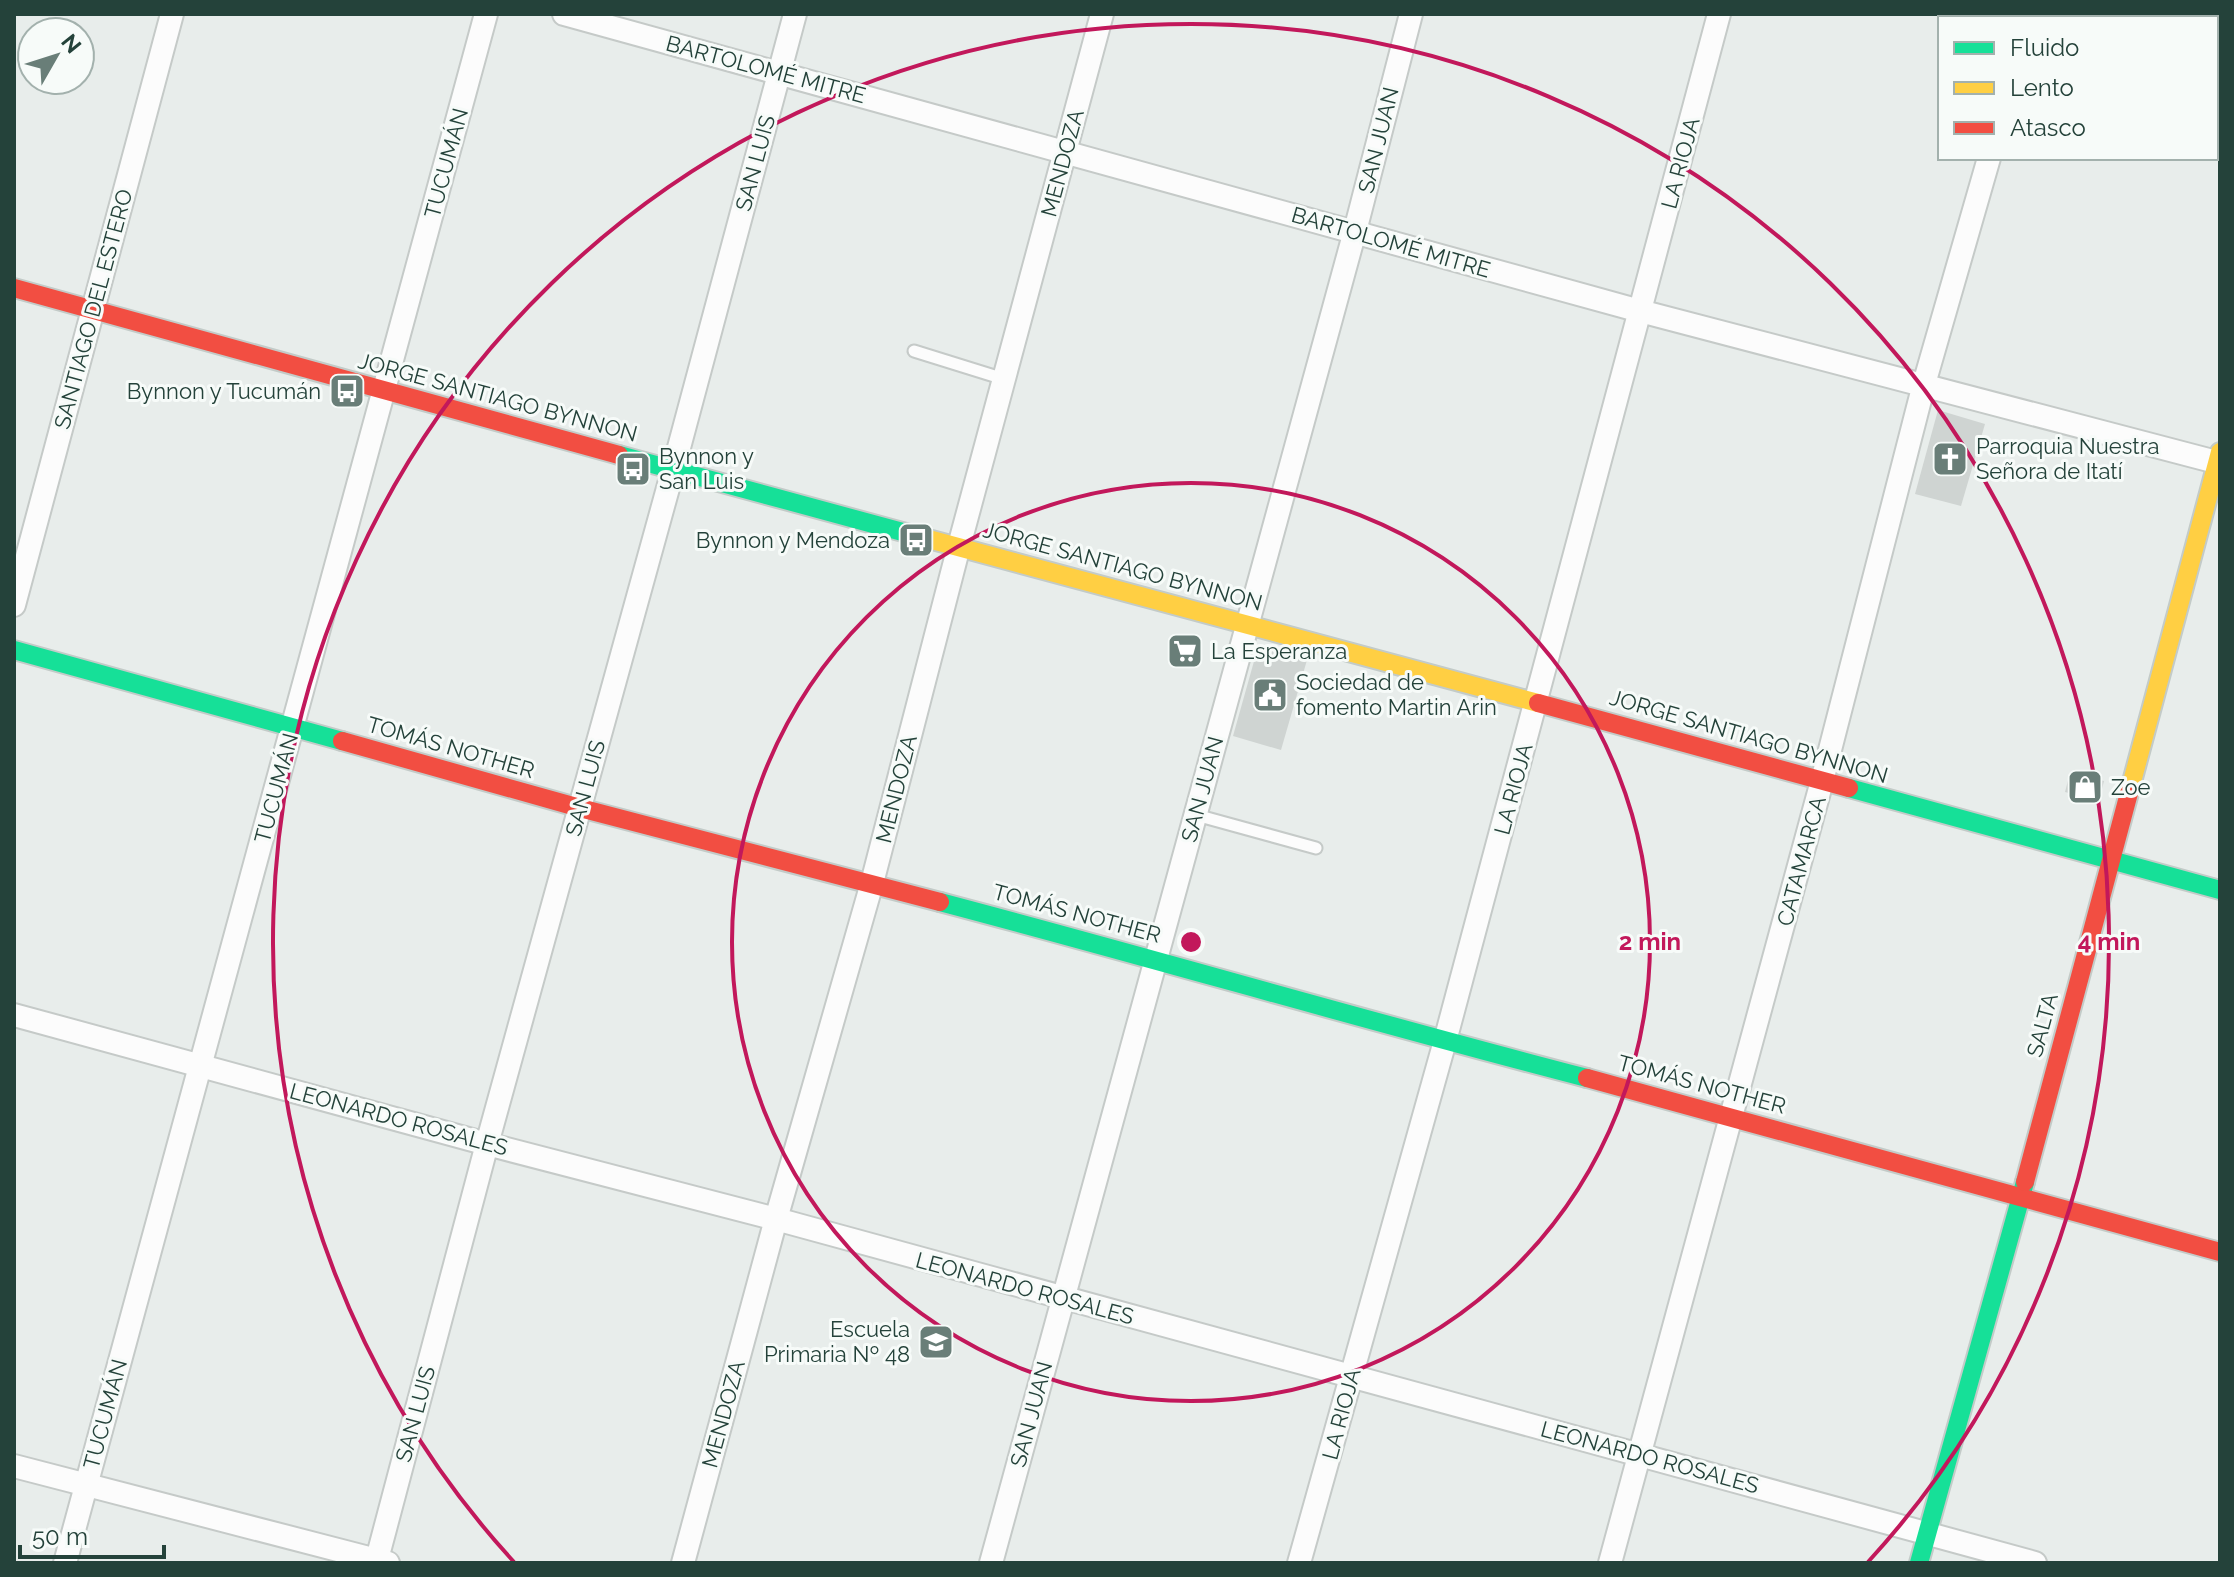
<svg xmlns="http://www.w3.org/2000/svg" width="2234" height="1577" viewBox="0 0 2234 1577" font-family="Raleway,sans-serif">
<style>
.building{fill:#cfd4d2}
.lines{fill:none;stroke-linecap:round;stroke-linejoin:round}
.lane-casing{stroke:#c5cac8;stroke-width:15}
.street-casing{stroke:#c5cac8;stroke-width:26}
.fast-casing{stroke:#c3cbc8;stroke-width:22}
.slow-casing{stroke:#c3cbc8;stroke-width:22}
.jam-casing{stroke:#c3cbc8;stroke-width:22}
.lane{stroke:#fcfcfc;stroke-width:11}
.street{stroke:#fcfcfc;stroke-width:22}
.fast{stroke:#16e098;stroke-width:18}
.slow{stroke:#ffcf43;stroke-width:18}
.jam{stroke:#f24e42;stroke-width:18}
.ring{fill:none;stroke:#c2185b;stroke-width:4}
.labels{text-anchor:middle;stroke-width:6;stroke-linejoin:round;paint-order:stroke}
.street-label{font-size:22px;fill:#24423a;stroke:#f7fbf9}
.poi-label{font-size:22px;fill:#24423a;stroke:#f7fbf9;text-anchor:start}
.centre{fill:#c2185b;stroke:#f7fbf9;stroke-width:4}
.ring-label{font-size:24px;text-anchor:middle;font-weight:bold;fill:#c2185b;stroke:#f7fbf9;stroke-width:6;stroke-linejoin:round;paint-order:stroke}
</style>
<rect width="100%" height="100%" fill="#e8edeb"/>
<!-- building -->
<g class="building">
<polygon points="1938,410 1985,424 1961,506 1915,494"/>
<polygon points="1258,647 1307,660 1281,750 1233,736"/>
<polygon points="2070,773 2104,781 2099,801 2065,792"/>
</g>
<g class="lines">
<defs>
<g id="lane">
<polyline points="914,351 1004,379"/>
<polyline points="1196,815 1316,848"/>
</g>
<g id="street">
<polyline points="564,14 1640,311 2220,463"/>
<polyline points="2097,14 2111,18"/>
<polyline points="2028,18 2030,14"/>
<polyline points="2216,46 2220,48"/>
<polyline points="14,605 172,14"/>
<polyline points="14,1015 487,1144 776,1219 2035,1563"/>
<polyline points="14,1466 388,1563"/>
<polyline points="65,1563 486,14"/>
<polyline points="376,1563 487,1144 673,470 795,14"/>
<polyline points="683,1563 776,1219 872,883 959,546 1102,14"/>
<polyline points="991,1563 1355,231 1411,14"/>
<polyline points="1299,1563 1445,1041 1719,14"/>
<polyline points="1610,1563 1822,781 1924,384 1989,158"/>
</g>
<g id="fast">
<polyline points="619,455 921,537"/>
<polyline points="14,650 342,741"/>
<polyline points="1849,788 2220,890"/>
<path d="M 940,902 C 1156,959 1370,1022 1587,1078"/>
<polyline points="1919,1563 2025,1182"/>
</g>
<g id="slow">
<polyline points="921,537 1538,703"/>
<polyline points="2129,793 2220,452"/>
</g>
<g id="jam">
<polyline points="14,288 619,455"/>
<polyline points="1538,703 1849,788"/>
<polyline points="342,741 580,808 940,902"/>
<polyline points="1587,1078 2220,1252"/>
<polyline points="2025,1182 2129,793"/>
</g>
</defs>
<!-- lane casing -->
<use href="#lane" class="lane-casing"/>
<!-- street casing -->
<use href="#street" class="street-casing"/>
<!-- fast casing -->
<use href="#fast" class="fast-casing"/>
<!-- slow casing -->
<use href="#slow" class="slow-casing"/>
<!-- jam casing -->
<use href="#jam" class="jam-casing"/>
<!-- lane -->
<use href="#lane" class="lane"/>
<!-- street -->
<use href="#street" class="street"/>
<!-- fast -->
<use href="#fast" class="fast"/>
<!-- slow -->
<use href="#slow" class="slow"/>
<!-- jam -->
<use href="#jam" class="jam"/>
</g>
<!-- distance rings -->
<g class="ring">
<circle cx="1191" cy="942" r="459"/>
<path d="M514 1562A918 918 0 1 1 1868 1562"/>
</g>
<!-- icons -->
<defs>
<symbol id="bus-square" viewBox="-11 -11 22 22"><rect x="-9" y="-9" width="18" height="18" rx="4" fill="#697e78" stroke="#f7fbf9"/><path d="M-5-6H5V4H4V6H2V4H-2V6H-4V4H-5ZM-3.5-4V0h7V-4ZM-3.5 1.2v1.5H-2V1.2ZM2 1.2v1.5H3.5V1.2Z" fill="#fff"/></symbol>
<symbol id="church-square" viewBox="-11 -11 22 22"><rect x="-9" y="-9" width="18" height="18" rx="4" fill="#697e78" stroke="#f7fbf9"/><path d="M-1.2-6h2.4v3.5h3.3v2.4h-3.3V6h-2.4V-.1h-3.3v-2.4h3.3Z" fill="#fff"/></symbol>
<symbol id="supermarket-square" viewBox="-11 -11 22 22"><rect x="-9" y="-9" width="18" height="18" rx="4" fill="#697e78" stroke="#f7fbf9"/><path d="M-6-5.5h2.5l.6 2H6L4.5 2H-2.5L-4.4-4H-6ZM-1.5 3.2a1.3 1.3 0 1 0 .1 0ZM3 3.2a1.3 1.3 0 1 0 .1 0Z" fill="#fff"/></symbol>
<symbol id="civic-square" viewBox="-11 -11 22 22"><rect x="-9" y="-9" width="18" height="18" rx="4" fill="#697e78" stroke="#f7fbf9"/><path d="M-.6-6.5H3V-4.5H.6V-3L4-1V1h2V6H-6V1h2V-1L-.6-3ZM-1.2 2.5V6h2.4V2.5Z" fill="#fff"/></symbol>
<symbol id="shop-square" viewBox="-11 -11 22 22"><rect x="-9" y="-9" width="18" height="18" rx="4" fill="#697e78" stroke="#f7fbf9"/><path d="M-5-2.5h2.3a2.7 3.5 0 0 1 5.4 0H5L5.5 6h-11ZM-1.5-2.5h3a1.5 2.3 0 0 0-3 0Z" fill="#fff"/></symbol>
<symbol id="school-square" viewBox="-11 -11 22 22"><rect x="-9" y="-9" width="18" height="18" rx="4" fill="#697e78" stroke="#f7fbf9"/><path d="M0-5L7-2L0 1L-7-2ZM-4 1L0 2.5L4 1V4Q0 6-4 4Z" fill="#fff"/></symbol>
</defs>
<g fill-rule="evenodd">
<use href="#bus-square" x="327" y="371" width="40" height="40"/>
<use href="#church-square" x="1930" y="439" width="40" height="40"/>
<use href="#bus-square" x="613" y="449" width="40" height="40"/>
<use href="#bus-square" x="896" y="520" width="40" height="40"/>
<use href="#supermarket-square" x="1165" y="631" width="40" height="40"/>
<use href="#civic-square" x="1250" y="675" width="40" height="40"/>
<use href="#shop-square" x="2065" y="767" width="40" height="40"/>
<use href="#school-square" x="916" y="1322" width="40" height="40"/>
</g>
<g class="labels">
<!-- street labels -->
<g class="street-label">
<text transform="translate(766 69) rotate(15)" y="8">BARTOLOMÉ MITRE</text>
<text transform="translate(1378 140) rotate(-76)" y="8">SAN JUAN</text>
<text transform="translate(446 163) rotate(-75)" y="8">TUCUMÁN</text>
<text transform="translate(755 163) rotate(-75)" y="8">SAN LUIS</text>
<text transform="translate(1062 163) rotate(-75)" y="8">MENDOZA</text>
<text transform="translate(1680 163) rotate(-75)" y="8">LA RIOJA</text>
<text transform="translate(1391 242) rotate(16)" y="8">BARTOLOMÉ MITRE</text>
<text transform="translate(93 309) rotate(-75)" y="8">SANTIAGO DEL ESTERO</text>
<text transform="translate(498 397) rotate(15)" y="8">JORGE SANTIAGO BYNNON</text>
<text transform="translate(1123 566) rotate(15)" y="8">JORGE SANTIAGO BYNNON</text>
<text transform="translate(1749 736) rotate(16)" y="8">JORGE SANTIAGO BYNNON</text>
<text transform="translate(451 747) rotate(16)" y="8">TOMÁS NOTHER</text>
<text transform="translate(276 788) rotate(-75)" y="8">TUCUMÁN</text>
<text transform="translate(585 788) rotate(-75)" y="8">SAN LUIS</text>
<text transform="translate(896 789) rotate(-76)" y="8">MENDOZA</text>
<text transform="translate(1202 789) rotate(-75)" y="8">SAN JUAN</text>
<text transform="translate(1513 789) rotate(-75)" y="8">LA RIOJA</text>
<text transform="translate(1801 861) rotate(-75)" y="8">CATAMARCA</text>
<text transform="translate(1077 913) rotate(15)" y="8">TOMÁS NOTHER</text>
<text transform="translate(2042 1025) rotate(-75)" y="8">SALTA</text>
<text transform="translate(1702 1084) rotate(15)" y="8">TOMÁS NOTHER</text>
<text transform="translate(399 1119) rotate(15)" y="8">LEONARDO ROSALES</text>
<text transform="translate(1025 1288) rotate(15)" y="8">LEONARDO ROSALES</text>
<text transform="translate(105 1414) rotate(-75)" y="8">TUCUMÁN</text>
<text transform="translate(415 1414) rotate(-75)" y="8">SAN LUIS</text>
<text transform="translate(723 1414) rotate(-75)" y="8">MENDOZA</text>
<text transform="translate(1031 1414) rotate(-75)" y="8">SAN JUAN</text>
<text transform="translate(1341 1414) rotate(-75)" y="8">LA RIOJA</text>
<text transform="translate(1650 1457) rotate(15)" y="8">LEONARDO ROSALES</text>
</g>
<!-- poi labels -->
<g class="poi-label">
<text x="321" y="399" text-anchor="end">Bynnon y Tucumán</text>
<text x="1976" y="454">Parroquia Nuestra<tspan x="1976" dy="25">Señora de Itatí</tspan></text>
<text x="659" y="464">Bynnon y<tspan x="659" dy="25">San Luis</tspan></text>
<text x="890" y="548" text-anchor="end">Bynnon y Mendoza</text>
<text x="1211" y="659">La Esperanza</text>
<text x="1296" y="690">Sociedad de<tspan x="1296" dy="25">fomento Martin Arin</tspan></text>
<text x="2111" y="795">Zoe</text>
<text x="910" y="1337" text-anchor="end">Escuela<tspan x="910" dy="25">Primaria Nº 48</tspan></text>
</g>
</g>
<circle cx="1191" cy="942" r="12" class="centre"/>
<g class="ring-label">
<text x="1650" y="950">2 min</text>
<text x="2109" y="950">4 min</text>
</g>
<!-- border -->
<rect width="2234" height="1577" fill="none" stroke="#24423a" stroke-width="32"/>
<!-- legend -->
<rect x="1938" y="16" width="280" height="144" fill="#f7fbf9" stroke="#a3b1ad" stroke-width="2"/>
<rect x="1954" y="42" width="40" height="12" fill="#16e098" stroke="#a3b1ad" stroke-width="2"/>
<text x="2010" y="56" font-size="24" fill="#24423a">Fluido</text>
<rect x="1954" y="82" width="40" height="12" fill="#ffcf43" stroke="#a3b1ad" stroke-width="2"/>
<text x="2010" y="96" font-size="24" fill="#24423a">Lento</text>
<rect x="1954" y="122" width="40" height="12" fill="#f24e42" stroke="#a3b1ad" stroke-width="2"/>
<text x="2010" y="136" font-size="24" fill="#24423a">Atasco</text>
<!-- north arrow -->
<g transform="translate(56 56) rotate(51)"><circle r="38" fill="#f7fbf9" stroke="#a3b1ad" stroke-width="2"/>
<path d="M0-6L14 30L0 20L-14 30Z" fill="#697e78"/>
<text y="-12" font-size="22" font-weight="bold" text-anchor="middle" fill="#24423a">N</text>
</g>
<!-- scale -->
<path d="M20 1545v12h144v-12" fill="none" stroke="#24423a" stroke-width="4"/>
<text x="32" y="1545" font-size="24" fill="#24423a" stroke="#f7fbf9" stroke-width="6" paint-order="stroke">50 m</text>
</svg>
